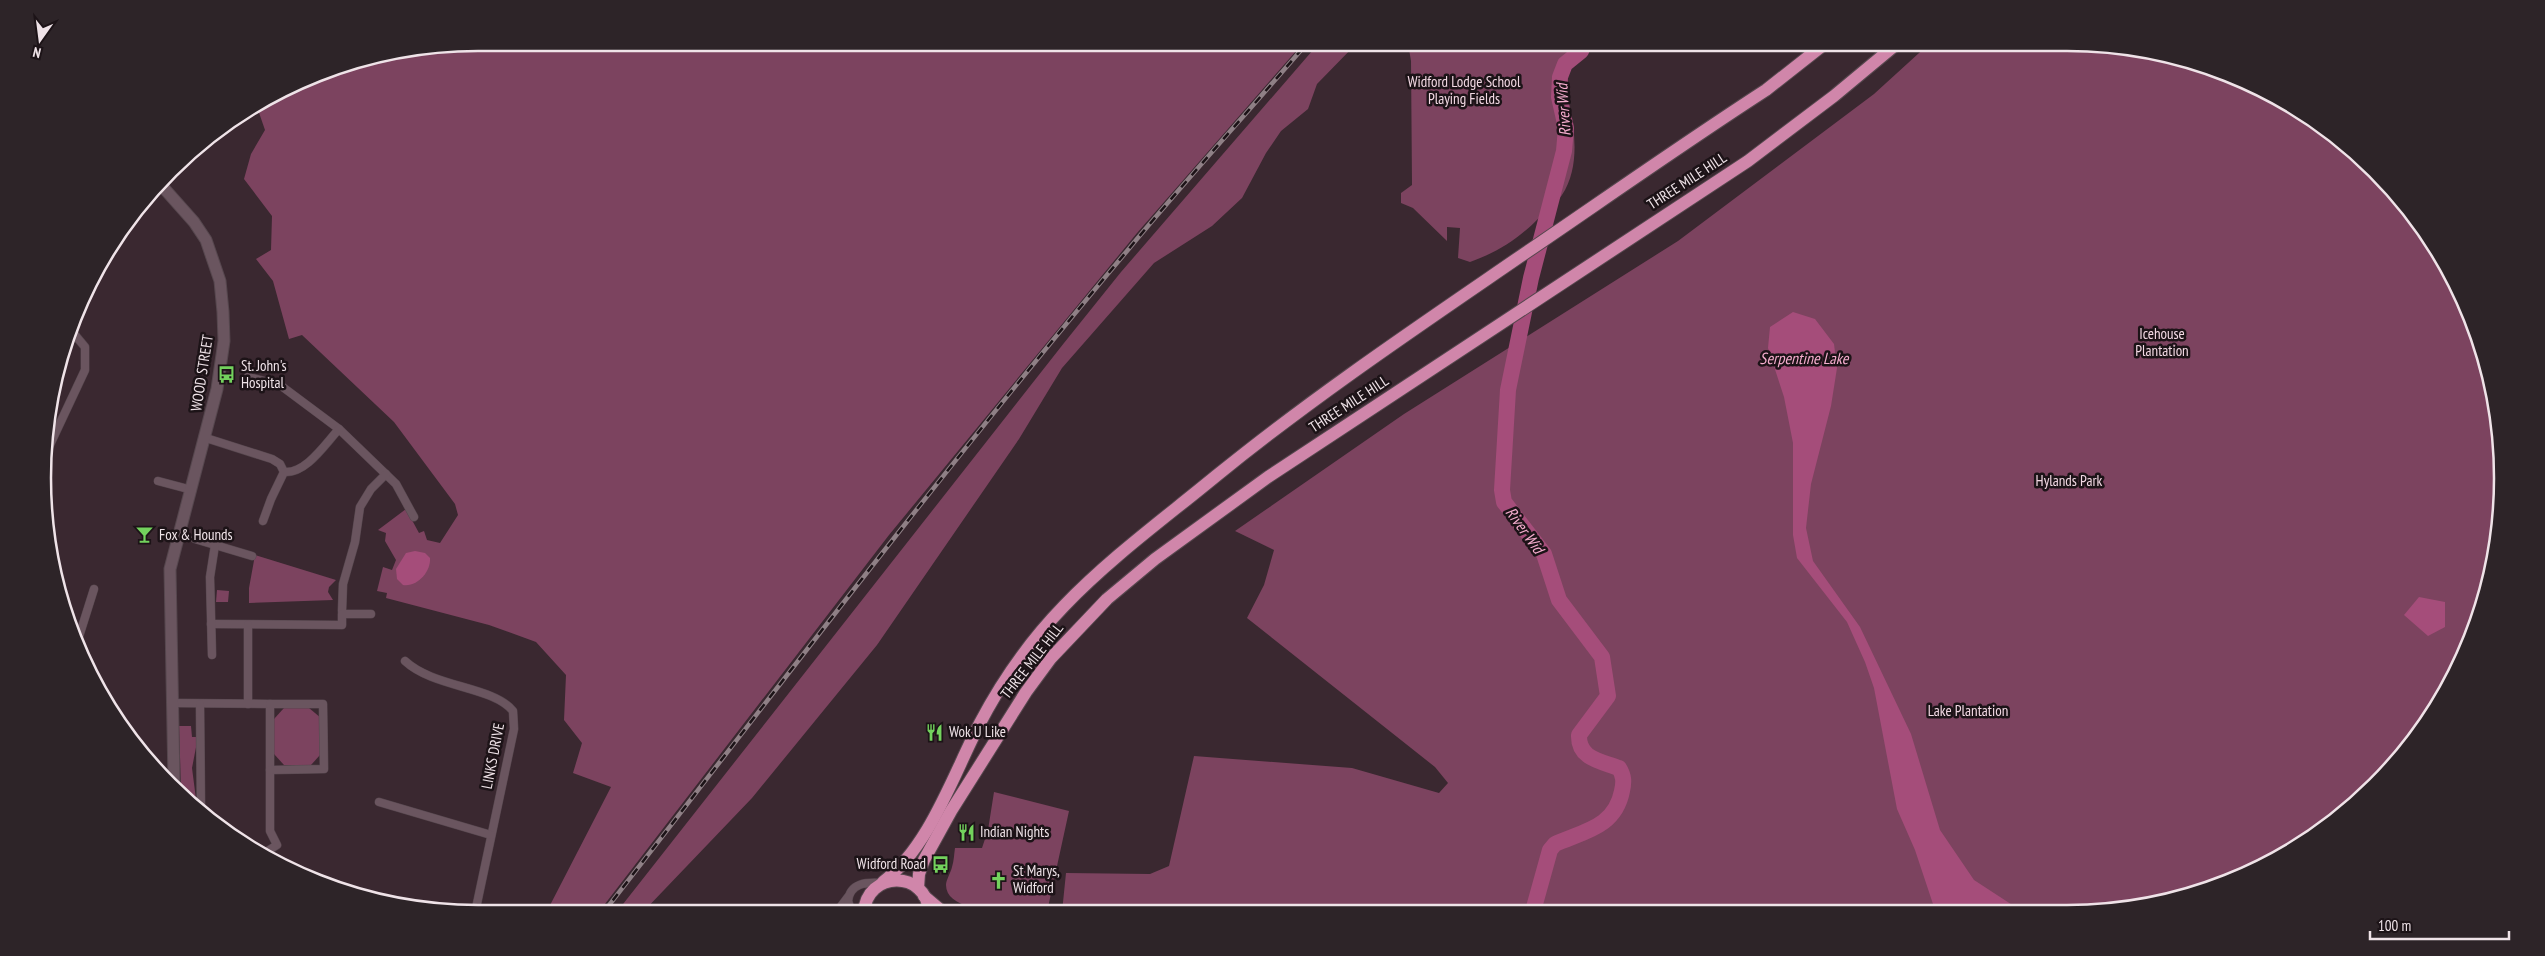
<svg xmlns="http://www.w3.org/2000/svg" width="2545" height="956" viewBox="0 0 2545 956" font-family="'PT Sans Narrow',sans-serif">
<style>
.green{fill:#7c435f}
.water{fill:#a54d7a}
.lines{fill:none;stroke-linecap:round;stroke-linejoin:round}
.river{stroke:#a54d7a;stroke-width:16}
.minor-casing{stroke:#56474e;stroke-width:9}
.secondary-casing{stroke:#56474e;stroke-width:13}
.trunk-casing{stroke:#56474e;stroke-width:14}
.minor{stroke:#6a555f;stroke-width:8}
.secondary{stroke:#6a555f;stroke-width:11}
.trunk{stroke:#d086aa;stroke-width:12}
.rail-casing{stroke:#8f8086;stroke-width:4.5}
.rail{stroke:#1c1317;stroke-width:2.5;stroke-dasharray:8;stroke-linecap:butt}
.labels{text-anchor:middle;stroke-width:5;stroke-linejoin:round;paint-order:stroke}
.park-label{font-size:15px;fill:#f3d9e4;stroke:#1c1317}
.street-label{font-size:15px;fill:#efe3e8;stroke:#1c1317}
.poi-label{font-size:15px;fill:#efe3e8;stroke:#1c1317;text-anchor:start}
.water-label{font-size:16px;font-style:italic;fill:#f5adce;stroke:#1c1317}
.rim{fill:none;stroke:#efe3e8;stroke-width:2.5}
</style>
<rect width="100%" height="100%" fill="#3a2830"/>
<!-- green -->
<g class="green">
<polygon points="2067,42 2180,57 2260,88 2332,133 2395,191 2444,261 2479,338 2499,421 2502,507 2488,591 2429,720 2354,805 2259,869 2124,910 1062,912 1066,873 1150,874 1169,866 1194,756 1352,768 1439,793 1448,783 1435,767 1247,618 1264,585 1274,550 1235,531 1404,414 1678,241 1874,94 1930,43"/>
<polygon points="478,43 1303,43 1137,233 889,535 598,913 546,913 611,787 573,773 582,743 564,720 566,675 536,642 489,625 386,598 387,593 377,591 383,567 392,570 396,560 385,541 386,533 378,530 406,509 419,533 424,531 427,540 440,543 458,515 455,504 394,422 302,335 289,339 273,281 256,259 271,250 272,216 244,179 251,154 265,130 256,104 261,101 338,66"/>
<polygon points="1319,43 1357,43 1317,84 1308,109 1281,131 1266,153 1242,198 1212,226 1154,263 1062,368 1019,439 877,645 752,798 642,913 616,913 1064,343 1121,272"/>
<path d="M 1408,43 L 1573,43 L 1560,67 C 1570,104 1586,159 1562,195 C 1556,203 1547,210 1540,217 C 1517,240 1500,251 1470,262 L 1458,258 L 1460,228 L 1447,227 L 1447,241 L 1413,208 L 1401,203 L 1401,193 L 1412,185 L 1411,61 Z"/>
<polygon points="255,555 336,580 329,587 328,592 333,600 249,603 249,588"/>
<polygon points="217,590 229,591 228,602 216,602"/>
<polygon points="284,708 309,708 321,718 320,755 311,765 284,765 274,754 274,719"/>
<polygon points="179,726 191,726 192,737 198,737 192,768 197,807 181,789"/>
<path d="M 994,792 L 1069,811 L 1047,912 C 1027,912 946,917 946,885 C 946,880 951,872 952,867 C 954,861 954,854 955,848 L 982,848 L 988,830 Z"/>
<polygon points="408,901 431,901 431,907 408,904"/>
</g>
<!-- water -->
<g class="water">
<polygon points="1793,312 1815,319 1834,344 1837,368 1831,406 1811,484 1806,528 1813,561 1860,627 1911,734 1940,830 1974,880 2020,910 1935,910 1915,850 1897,809 1874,688 1865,662 1847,622 1797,558 1793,535 1793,443 1784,397 1768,348 1770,327"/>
<path d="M 415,551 L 425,553 L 430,558 C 431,571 418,587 403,585 L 397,579 L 396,569 L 406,553 Z"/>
<polygon points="2419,597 2445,602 2445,627 2428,636 2404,615"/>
</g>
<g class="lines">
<!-- river -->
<path class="river" d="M 1533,911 L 1550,850 L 1555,844 C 1585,831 1615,827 1622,791 C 1624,782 1624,776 1619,768 C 1601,761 1578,759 1579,735 L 1608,696 L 1602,657 L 1559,600 L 1544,554 L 1504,502 L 1502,490 L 1508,390 L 1531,278 L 1564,151 L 1566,128 L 1559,97 L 1560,77 L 1565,64 L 1581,51 L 1585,42"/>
<defs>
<g id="minor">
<polyline points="248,377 280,385 339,429 396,484 414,517"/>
<polyline points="206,438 272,459 280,464 284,472"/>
<polyline points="47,451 85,370 85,347 70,329"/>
<polyline points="158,481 192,490"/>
<path d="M 263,521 L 271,499 L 284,472 C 306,474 325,444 339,429"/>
<polyline points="195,539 252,556"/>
<polyline points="342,611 343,584 355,542 360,507 371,489 386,474"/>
<polyline points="211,624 342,625 342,614 371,614"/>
<polyline points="248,625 248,704"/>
<polyline points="76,646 94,589"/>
<polyline points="212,655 210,577 215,545"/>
<path d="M 405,661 C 434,688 493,686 513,711 L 514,729 L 475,913"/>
<polyline points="172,703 270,704 270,831 277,845 263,854"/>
<polyline points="200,704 201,811"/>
<polyline points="270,770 324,769 323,704 270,704"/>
<polyline points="379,802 491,835"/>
<polyline points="836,913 848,897"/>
<path d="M 852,913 L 848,901 C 850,883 866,882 881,883"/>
</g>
<polyline id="secondary" points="162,186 194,222 206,240 220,281 223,312 224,341 217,389 170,569 174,782"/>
<g id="trunk">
<path d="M 883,882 C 930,846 953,775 980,723 C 1002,681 1031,640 1064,606 C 1110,558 1165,518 1216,476 C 1312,398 1413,330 1515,260 C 1599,203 1681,145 1766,90 L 1827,42"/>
<polyline points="918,888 919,874 924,860 951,811 1026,692 1051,658 1107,599 1155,559 1268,477 1748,161 1834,96 1899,42"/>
<polyline points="924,896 943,912"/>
<path d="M 864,913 C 866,870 927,870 929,912"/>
</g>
</defs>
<!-- minor casing -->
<use href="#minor" class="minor-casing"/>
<!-- secondary casing -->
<use href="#secondary" class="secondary-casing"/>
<!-- trunk casing -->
<use href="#trunk" class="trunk-casing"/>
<!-- minor -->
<use href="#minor" class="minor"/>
<!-- secondary -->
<use href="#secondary" class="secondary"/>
<!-- trunk -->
<use href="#trunk" class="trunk"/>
<defs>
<path id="rail" d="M 603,913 C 775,691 946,466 1127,251 C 1186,180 1248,112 1308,42"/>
</defs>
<!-- rail casing -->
<use href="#rail" class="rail-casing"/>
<!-- rail -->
<use href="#rail" class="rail"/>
</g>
<!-- icons -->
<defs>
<symbol id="bus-bare" viewBox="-9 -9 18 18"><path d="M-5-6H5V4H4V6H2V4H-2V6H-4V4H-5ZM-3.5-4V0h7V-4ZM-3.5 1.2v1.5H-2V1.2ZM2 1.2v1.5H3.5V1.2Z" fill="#73d25d" stroke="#1c1317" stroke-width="2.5" paint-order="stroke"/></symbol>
<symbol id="bar-bare" viewBox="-9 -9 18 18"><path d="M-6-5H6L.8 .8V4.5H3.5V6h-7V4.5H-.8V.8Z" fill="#73d25d" stroke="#1c1317" stroke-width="2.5" paint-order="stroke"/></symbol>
<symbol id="restaurant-bare" viewBox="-9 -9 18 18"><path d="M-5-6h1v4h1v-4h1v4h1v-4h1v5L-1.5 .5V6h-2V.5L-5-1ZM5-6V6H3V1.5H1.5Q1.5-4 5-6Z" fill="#73d25d" stroke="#1c1317" stroke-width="2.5" paint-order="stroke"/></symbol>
<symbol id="church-bare" viewBox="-9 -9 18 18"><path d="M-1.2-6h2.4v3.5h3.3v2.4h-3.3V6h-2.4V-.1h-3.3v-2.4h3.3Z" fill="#73d25d" stroke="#1c1317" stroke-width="2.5" paint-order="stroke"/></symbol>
</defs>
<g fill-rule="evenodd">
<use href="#bus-bare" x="214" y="362" width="25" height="25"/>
<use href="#bar-bare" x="132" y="522" width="25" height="25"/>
<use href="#restaurant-bare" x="922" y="720" width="25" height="25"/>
<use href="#restaurant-bare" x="954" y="820" width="25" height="25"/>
<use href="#bus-bare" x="928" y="852" width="25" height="25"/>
<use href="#church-bare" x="986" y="868" width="25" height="25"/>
</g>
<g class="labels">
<!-- park labels -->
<g class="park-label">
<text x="1464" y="87">Widford Lodge School<tspan x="1464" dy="17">Playing Fields</tspan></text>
<text x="2162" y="339">Icehouse<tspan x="2162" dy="17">Plantation</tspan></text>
<text x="2069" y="486">Hylands Park</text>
<text x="1968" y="716">Lake Plantation</text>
</g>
<!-- street labels -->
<g class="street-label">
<text transform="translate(1687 181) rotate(-33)" y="5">THREE MILE HILL</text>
<text transform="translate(202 373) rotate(-81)" y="5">WOOD STREET</text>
<text transform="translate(1349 404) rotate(-33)" y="5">THREE MILE HILL</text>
<text transform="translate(1032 661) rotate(-52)" y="5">THREE MILE HILL</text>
<text transform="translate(493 756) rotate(-79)" y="5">LINKS DRIVE</text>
</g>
<!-- poi labels -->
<g class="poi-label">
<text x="241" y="371">St. John's<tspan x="241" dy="17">Hospital</tspan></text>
<text x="159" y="540">Fox &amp; Hounds</text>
<text x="949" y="737">Wok U Like</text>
<text x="980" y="837">Indian Nights</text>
<text x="926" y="869" text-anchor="end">Widford Road</text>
<text x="1013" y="876">St Marys,<tspan x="1013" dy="17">Widford</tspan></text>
</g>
<!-- water labels -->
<g class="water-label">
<text transform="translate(1563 110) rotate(-94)" y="6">River Wid</text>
<text x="1804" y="364">Serpentine Lake</text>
<text transform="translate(1525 530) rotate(54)" y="6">River Wid</text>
</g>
</g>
<!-- crop -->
<path d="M0 0H2545V956H0ZM478 51H2067A427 427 0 0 1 2494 478V478A427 427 0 0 1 2067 905H478A427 427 0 0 1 51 478V478A427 427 0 0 1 478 51Z" fill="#2d2428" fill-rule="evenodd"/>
<path class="rim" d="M478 51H2067A427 427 0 0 1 2494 478V478A427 427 0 0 1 2067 905H478A427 427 0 0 1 51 478V478A427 427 0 0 1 478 51Z"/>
<!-- north arrow -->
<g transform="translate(40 40) rotate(194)" stroke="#1c1317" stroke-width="4" paint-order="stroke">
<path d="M0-4L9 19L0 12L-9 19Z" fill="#efe3e8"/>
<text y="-8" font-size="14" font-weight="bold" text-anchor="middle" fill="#efe3e8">N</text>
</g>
<!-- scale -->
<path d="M2370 931v8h139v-8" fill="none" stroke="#efe3e8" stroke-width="2.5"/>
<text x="2378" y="931" font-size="15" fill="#efe3e8" stroke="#1c1317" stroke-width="4" paint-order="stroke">100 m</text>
</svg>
